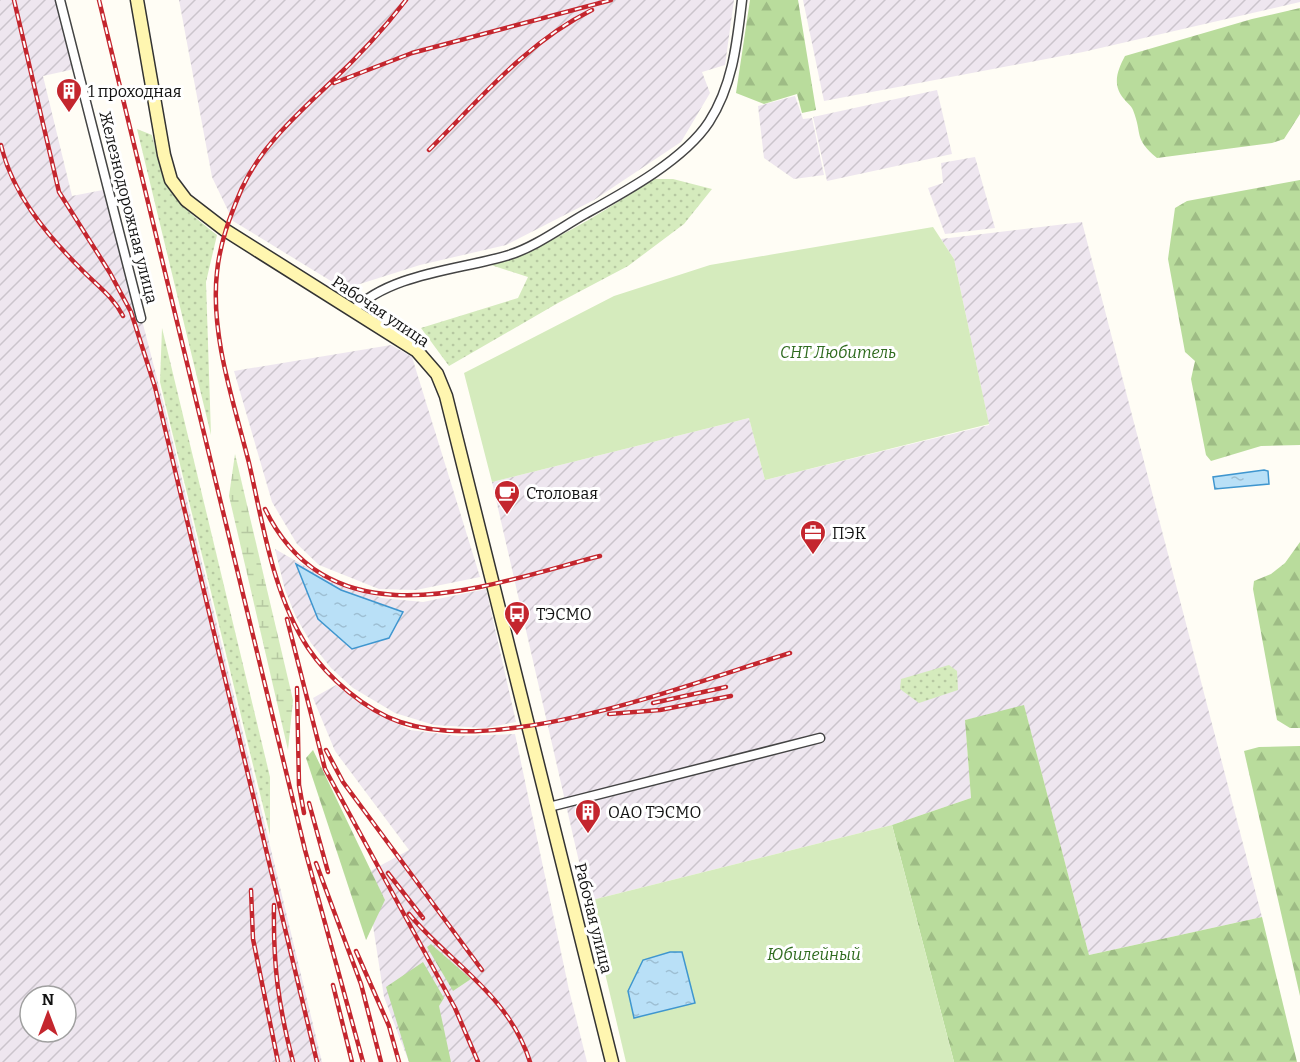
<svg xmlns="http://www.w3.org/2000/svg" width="1300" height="1062" viewBox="0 0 1300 1062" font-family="Bitter,serif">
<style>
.industrial{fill:url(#industrial-furrows);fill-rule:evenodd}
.grass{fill:url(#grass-dots)}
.forest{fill:url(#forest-firs)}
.wetland{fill:url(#wetland-marsh)}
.garden{fill:#d5ebbd}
.water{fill:url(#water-ripples);stroke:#3f96cf;stroke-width:1.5}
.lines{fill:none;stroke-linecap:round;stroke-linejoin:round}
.street-casing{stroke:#444;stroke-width:11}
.secondary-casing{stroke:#333;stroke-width:15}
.street{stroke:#fff;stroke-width:8}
.secondary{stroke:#fff6b0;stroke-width:12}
.rail-casing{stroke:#c4262e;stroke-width:4.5}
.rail{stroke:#fff;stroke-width:2;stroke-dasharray:7;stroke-linecap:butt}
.labels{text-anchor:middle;stroke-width:6;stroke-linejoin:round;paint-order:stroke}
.poi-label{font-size:16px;fill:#111;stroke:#fff;text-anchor:start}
.street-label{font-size:16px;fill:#111;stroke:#fff}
.park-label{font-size:16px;font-style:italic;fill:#2f6b1f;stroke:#fff}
</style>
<defs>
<pattern id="industrial-furrows" width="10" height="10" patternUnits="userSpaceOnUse" patternTransform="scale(1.5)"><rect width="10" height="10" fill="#eee6ef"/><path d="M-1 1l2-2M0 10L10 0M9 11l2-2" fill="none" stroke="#cbc4cc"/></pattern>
<pattern id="grass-dots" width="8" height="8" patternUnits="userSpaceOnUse" patternTransform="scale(1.5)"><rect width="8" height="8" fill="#d5ebbd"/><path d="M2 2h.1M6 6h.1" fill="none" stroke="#b6c8a1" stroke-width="1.8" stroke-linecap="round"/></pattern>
<pattern id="forest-firs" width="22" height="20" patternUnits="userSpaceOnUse" patternTransform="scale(1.5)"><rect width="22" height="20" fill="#b9dc9c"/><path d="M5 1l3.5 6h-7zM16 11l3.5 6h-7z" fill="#9ebc85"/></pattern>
<pattern id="wetland-marsh" width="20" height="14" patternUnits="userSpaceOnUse" patternTransform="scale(1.5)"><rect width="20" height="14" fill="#d5ebbd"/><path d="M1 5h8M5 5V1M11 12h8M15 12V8" fill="none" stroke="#b6c8a1"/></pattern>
<pattern id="water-ripples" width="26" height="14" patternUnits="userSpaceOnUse" patternTransform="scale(1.5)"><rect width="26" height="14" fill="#b9e0f7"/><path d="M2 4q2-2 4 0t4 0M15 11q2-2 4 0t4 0" fill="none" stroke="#9ebfd3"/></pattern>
</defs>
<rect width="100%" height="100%" fill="#fffdf5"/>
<!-- industrial -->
<g class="industrial">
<path d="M 0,0 L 60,0 L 79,68 L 43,76 L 72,196 L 108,189 L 166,413 L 322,1062 L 0,1062 ZM 30,996 L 66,996 L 66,1032 L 30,1032 Z"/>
<polygon points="179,0 734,0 725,65 702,72 710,93 681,142 594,200 506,245 420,265 344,289 233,221 212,177"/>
<polygon points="803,0 1300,0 1300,2 1083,52 824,101"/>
<polygon points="937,90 952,154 827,181 813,117"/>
<polygon points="795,96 803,119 812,118 824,175 794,179 764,158 758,106"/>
<polygon points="975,157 995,228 945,234 928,188 943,183 941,163"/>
<polygon points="1082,222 1262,917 1089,955 1024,706 965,720 971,798 892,825 588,901 492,482 749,418 765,480 989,425 954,259 941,239"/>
<polygon points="391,345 412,357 480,577 416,590 379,589 319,565 297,544 272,502 234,371"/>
<polygon points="275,549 333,582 382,598 423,602 486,589 516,722 485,728 434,725 395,713 353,688 331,668 311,643 296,617 285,590"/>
<polygon points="336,685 366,708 410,730 458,736 515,734 569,990 587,1062 409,1062 384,997 365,874 409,850 335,751 313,698"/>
</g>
<!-- grass -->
<g class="grass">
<path d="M 137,129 L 152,135 C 166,193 171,198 217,235 L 206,282 L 211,435 Z"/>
<path d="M 655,179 L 673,179 L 712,189 L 684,224 L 628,266 L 558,303 L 449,366 L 421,328 L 518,298 L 528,277 L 491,265 C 550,247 603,211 655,179 Z"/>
<polygon points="162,328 270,777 270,835 160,382"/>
<polygon points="949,665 957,671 958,690 919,703 900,689 901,679"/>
</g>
<!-- forest -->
<g class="forest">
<polygon points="750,0 798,0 816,110 802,113 797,94 764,104 736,93"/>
<path d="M 1300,8 L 1300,114 L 1284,139 L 1272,143 L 1157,158 C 1133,138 1143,135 1133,110 C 1131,105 1127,103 1124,99 C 1112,85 1117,71 1125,56 L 1252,19 Z"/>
<polygon points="1300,180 1300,445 1261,446 1211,461 1206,455 1191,379 1195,361 1185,352 1168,259 1175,208 1187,201"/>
<polygon points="1300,542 1300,728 1290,728 1277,720 1253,589 1254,581 1271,574 1285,563"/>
<polygon points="1024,705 1089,955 1262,917 1297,1062 954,1062 892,825 971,798 965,720"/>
<polygon points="1300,746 1300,996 1244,751 1259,747"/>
<polygon points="313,750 385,900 366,940 306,758"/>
<polygon points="431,944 471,979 453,991 427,947"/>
<polygon points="423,962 444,998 439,1006 451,1062 409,1062 386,987"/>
</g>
<!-- wetland -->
<polygon class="wetland" points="235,454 293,700 288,750 229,496"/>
<!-- garden -->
<g class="garden">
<polygon points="933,227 954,259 989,424 765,480 749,418 492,482 464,373 614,296 710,265"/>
<polygon points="892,825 954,1062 626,1062 588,901"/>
</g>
<!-- water -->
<g class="water">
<polygon points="1264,470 1268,471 1269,484 1215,489 1213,477"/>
<polygon points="296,564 341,590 403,612 389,638 352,649 318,619"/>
<polygon points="670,952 682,952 695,1003 634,1018 628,991 643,960"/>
</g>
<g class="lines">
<defs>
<g id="street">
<polyline points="60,0 141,318"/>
<path d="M 353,311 C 390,273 460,270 509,255 C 535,247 562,227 585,214 C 625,192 684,160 709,122 C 733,85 737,42 742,0"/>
<polyline points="549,807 820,738"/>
</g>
<polyline id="secondary" points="137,0 164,155 171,180 186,200 225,230 417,351 437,374 446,396 612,1062"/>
</defs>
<!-- street casing -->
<use href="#street" class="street-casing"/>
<!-- secondary casing -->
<use href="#secondary" class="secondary-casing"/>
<!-- street -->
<use href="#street" class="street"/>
<!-- secondary -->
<use href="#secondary" class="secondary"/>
<defs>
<g id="rail">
<polyline points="14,0 59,192 110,273 131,312 155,387 317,1062"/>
<polyline points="99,0 305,850 363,1062"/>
<path d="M 406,0 C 383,30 358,57 330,83 C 297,115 262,145 242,188 C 230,216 220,242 217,272 C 210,335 234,403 249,463 C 263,524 273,595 308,648 C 328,678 365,710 400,722 C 503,757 688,684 790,653"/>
<polyline points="334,83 412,53 611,0"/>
<path d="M 1,145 C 12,193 46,234 80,268 C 95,284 113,296 123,316"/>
<path d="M 429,150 C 480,99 527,42 592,10"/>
<path d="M 265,509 C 332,647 487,585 600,556"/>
<polyline points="287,619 325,769 455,1008 478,1062"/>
<polyline points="297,688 299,785 304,813"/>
<polyline points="653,703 726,687"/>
<polyline points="609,714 660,710 731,696"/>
<polyline points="326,750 343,782 482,970"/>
<polyline points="309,803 328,872"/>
<polyline points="316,863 361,984 381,1062"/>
<polyline points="388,873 423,918"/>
<polyline points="251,890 253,939 278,1062"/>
<path d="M 274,905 C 273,965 278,1004 293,1062"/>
<path d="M 409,914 C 451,964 509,995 530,1062"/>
<polyline points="356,951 389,1026 399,1062"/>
<polyline points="333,985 352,1062"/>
</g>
</defs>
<!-- rail casing -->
<use href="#rail" class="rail-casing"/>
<!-- rail -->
<use href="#rail" class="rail"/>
</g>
<!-- icons -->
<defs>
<symbol id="building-pin" viewBox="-11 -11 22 30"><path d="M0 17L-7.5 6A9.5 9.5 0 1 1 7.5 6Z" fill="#c4262e" stroke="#fff"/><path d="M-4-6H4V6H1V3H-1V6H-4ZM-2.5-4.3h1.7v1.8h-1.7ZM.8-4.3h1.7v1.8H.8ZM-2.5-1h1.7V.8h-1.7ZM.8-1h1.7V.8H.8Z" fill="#fff"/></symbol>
<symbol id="cafe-pin" viewBox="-11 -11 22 30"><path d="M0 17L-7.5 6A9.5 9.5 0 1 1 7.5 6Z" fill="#c4262e" stroke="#fff"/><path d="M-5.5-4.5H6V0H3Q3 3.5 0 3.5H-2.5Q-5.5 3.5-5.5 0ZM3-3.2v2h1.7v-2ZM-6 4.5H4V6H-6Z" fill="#fff"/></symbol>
<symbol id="office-pin" viewBox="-11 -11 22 30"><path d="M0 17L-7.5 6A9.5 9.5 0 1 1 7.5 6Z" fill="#c4262e" stroke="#fff"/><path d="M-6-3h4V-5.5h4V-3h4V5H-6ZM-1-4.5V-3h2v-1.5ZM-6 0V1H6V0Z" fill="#fff"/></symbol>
<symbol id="bus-pin" viewBox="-11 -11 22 30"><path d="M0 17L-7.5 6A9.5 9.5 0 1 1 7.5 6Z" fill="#c4262e" stroke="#fff"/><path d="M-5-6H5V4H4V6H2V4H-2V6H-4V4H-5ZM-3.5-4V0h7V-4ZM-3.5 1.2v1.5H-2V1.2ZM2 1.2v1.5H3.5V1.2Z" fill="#fff"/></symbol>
</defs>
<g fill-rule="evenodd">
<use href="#building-pin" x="54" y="76" width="30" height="40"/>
<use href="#cafe-pin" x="492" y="478" width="30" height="40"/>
<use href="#office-pin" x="798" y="518" width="30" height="40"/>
<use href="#bus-pin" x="502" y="599" width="30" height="40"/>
<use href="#building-pin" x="573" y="797" width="30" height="40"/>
</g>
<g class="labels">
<!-- poi labels -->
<g class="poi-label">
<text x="88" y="97">1 проходная</text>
<text x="526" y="499">Столовая</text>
<text x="832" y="539">ПЭК</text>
<text x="536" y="620">ТЭСМО</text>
<text x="608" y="818">ОАО ТЭСМО</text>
</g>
<!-- street labels -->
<g class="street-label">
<text transform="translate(129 207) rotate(76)" y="6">Железнодорожная улица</text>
<text transform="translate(381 311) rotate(34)" y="6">Рабочая улица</text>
<text transform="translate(594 918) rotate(76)" y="6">Рабочая улица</text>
</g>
<!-- park labels -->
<g class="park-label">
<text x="838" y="358">СНТ Любитель</text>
<text x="814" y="960">Юбилейный</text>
</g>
</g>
<!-- north arrow -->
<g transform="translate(48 1014)"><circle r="28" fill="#ffffff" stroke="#a0a0a0" stroke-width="1.5"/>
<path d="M0-4.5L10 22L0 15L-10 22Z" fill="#c4262e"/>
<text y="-9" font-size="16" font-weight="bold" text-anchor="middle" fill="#111111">N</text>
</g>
</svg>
